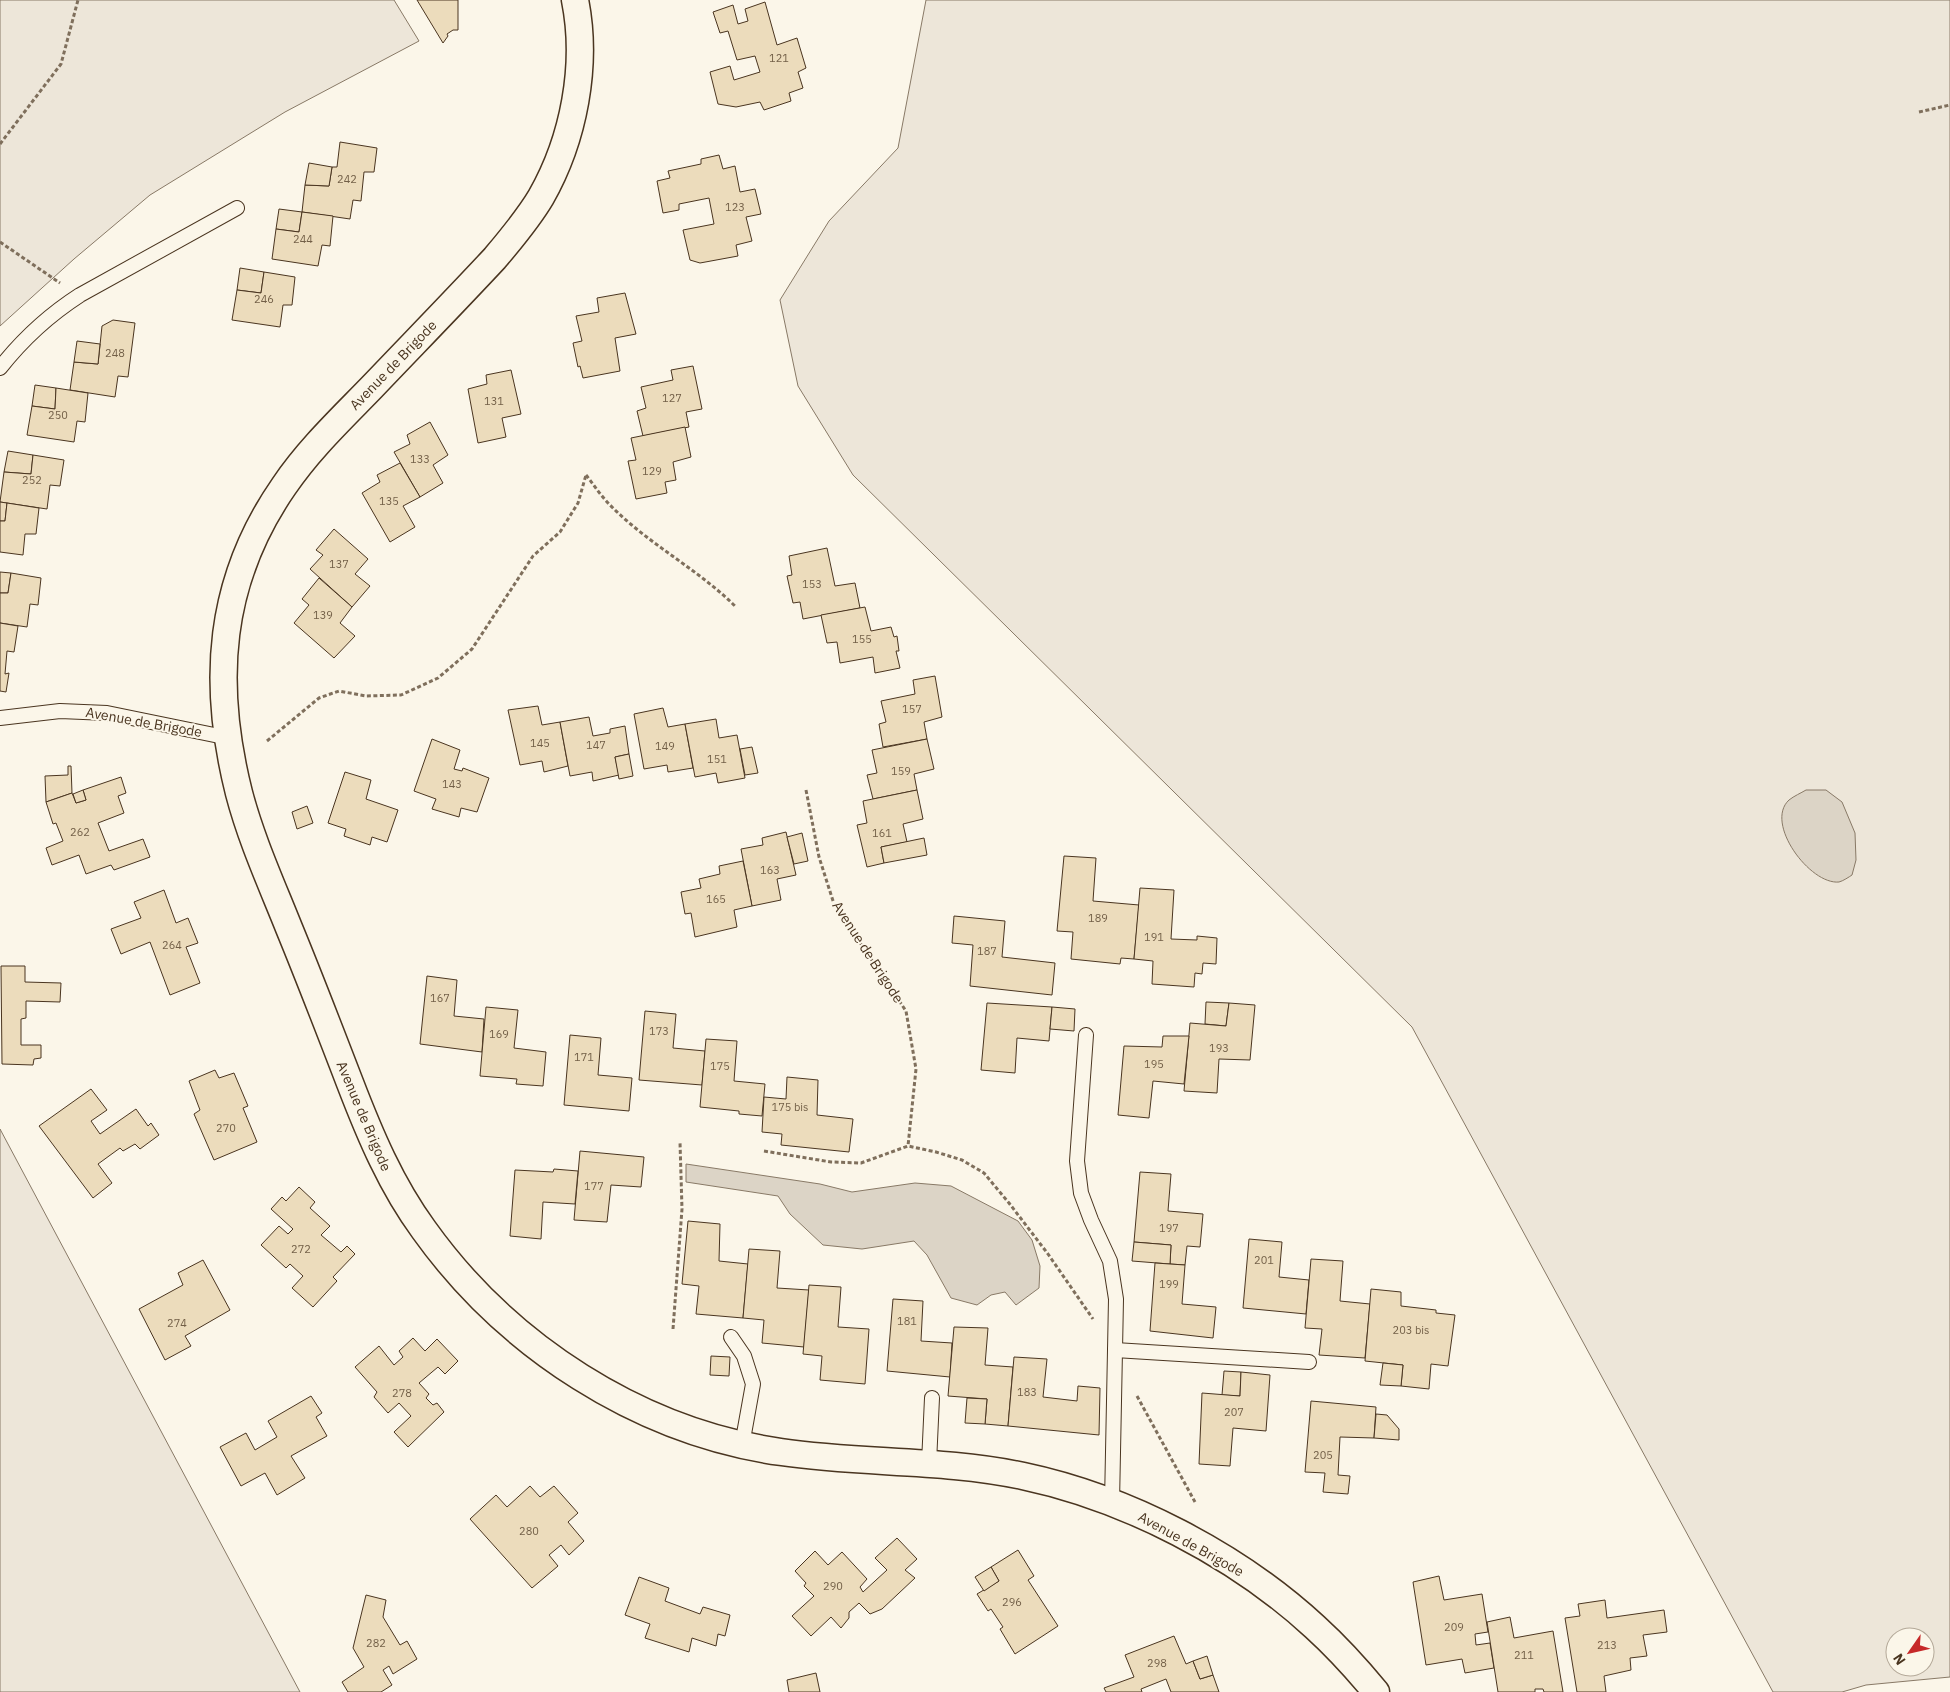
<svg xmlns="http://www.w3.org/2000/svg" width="1950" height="1692" viewBox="0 0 1950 1692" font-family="'IBM Plex Sans',sans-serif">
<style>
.green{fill:#ede6d9;stroke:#887966;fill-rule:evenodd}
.water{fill:#dcd4c6;stroke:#887966}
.building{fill:#ecdcbc;stroke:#4a3520}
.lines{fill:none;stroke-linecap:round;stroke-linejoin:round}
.service-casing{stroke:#4a3520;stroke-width:16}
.minor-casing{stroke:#4a3520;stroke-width:29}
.path{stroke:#7f6f5c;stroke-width:3;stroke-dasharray:4 2.5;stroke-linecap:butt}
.service{stroke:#fbf6e9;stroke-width:14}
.minor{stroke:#fbf6e9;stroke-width:26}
.labels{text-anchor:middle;stroke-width:4;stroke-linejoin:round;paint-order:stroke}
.number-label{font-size:11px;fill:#725f47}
.street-label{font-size:14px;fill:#4a3520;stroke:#fbf6e9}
</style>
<rect width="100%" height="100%" fill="#fbf6e9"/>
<!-- green -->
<g class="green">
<polygon points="0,0 394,0 419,41 285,112 150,195 74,259 0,326"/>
<path d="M 926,0 L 1950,0 L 1950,1677 L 1866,1685 L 1842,1692 L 1773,1692 L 1412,1027 L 853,475 L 798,386 L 780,300 L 829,221 L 898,148 ZM 1895,1637 L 1925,1637 L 1925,1667 L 1895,1667 Z"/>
<polygon points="0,1129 300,1692 0,1692"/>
</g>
<!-- water -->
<g class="water">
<path d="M 1806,790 L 1826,790 L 1842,802 L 1855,833 L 1856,860 L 1852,875 C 1849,877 1843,881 1839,882 C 1810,885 1764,823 1789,800 C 1794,796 1801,793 1806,790 Z"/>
<polygon points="686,1164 820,1184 852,1192 915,1183 951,1186 1018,1221 1032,1240 1040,1266 1039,1288 1016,1305 1005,1292 991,1295 977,1305 951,1298 927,1255 914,1241 862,1249 823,1245 790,1214 778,1196 686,1182"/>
</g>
<!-- building -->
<g class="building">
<polygon points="417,0 458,0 458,30 453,30 447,34 448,36 443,43"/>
<polygon points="765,2 777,45 797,38 806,68 798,72 803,88 789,93 791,101 764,110 760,102 736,107 718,104 710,72 730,66 734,80 760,72 755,56 737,60 728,31 720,33 713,12 733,5 738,24 748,21 745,9"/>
<polygon points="340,142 377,148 374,172 364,172 361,201 353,200 350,219 302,212 305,185 329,186 332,167 337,167"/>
<polygon points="719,155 723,169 735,166 740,192 755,189 761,214 746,217 752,241 736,245 738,256 700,263 690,260 683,230 714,224 709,198 679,204 679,210 663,213 657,181 670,178 668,171 701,164 701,159"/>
<polygon points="309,163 332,167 329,186 305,185"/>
<polygon points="279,209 302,212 299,232 276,229"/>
<polygon points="302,212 333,216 330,246 322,245 318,266 272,259 276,229 299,232"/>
<polygon points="240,268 264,272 261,293 237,290"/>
<polygon points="264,272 295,277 292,305 283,305 280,327 232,320 237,290 261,293"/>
<polygon points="625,293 636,334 615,338 620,371 583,378 580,366 578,367 573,343 582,341 576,316 599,312 597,298"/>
<polygon points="113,320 135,323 128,377 118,376 115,397 70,390 74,362 98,364 102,326"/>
<polygon points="77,341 100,344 98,364 74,362"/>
<polygon points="693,366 702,409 686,412 689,427 643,436 637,411 646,408 641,387 673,380 671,370"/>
<polygon points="511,370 521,414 502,418 506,437 478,443 468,389 487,384 486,375"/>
<polygon points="35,385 56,388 55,409 32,406"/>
<polygon points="56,388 88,393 85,422 77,421 74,442 27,435 32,406 55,409"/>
<polygon points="430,422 448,455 433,465 443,483 420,497 394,452 410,444 407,435"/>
<polygon points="685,427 691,457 673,462 676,480 665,482 667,493 636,499 628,461 636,460 631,438"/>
<polygon points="8,451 33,455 31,474 4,472"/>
<polygon points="33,455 64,460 60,486 50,485 47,509 0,502 4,472 31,474"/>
<polygon points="400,463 420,497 403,506 415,527 390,542 362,493 380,482 377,475"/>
<polygon points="0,502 7,503 5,521 0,521"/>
<polygon points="7,503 39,508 36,534 25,534 23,555 0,552 0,521 5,521"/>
<polygon points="334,529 368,559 355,574 370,586 352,607 310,569 323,555 316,550"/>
<polygon points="827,548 835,586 855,583 860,608 803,619 800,602 793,603 787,576 792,575 789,556"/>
<polygon points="0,572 11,573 8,593 0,593"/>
<polygon points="11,573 41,578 38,605 30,604 27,627 0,623 0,593 8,593"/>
<polygon points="319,578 352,607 340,623 355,636 334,658 294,623 309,605 302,599"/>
<polygon points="865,607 871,631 891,627 894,637 897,636 899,651 896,651 900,668 875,673 873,657 840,663 837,642 827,643 821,615"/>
<polygon points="0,623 18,626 14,652 7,651 5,674 9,673 6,692 0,691"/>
<polygon points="935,676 942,717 924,722 927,739 883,747 879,724 886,722 881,701 915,694 913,680"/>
<polygon points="538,706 542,725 560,722 568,766 544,772 542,761 520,765 508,710"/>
<polygon points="663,708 668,727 685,724 693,768 668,772 667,765 644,769 634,714"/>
<polygon points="589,717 593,736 610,733 610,729 625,726 629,754 615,757 619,775 593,781 592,772 570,776 560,722"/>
<polygon points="716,719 719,738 737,735 745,778 718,783 716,773 695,777 685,724"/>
<polygon points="432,739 460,750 454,769 462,771 463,768 489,778 477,812 461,808 459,817 432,809 436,799 414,791"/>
<polygon points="927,739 934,769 914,774 917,790 873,799 867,775 877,773 872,750"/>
<polygon points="752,747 758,773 745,775 740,749"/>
<polygon points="629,754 633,776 619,779 615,757"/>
<polygon points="68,766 71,766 72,793 46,802 45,776 68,775"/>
<polygon points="345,772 371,780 366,799 398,810 387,842 372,837 370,845 344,836 346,829 328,823"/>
<polygon points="121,777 126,793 118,796 124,813 98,823 109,851 143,839 150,857 114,870 111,865 86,874 79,855 52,865 46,848 63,841 56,823 53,824 46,802 72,793 76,803 86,800 83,790"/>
<polygon points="83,790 86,800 76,803 73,794"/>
<polygon points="917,790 923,819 903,824 907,842 881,847 884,863 867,867 857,825 867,823 863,801"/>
<polygon points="307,806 313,823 297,829 292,812"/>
<polygon points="786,832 796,875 777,879 781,900 752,906 741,849 763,845 762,838"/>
<polygon points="802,833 808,861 794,864 787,837"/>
<polygon points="924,838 927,855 884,863 881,847"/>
<polygon points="1064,856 1096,858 1093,901 1139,905 1134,959 1121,958 1120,964 1071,959 1073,932 1057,931"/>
<polygon points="743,861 752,906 734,910 737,927 695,937 691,913 685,914 681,892 701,888 699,879 720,874 719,866"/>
<polygon points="1140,888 1174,890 1171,939 1197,940 1197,936 1217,938 1216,964 1203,963 1202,974 1195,973 1194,987 1152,984 1153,961 1134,959"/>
<polygon points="164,890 176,923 188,918 198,943 186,947 200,983 170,995 150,942 121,954 111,929 141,918 134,902"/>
<polygon points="954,916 1005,921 1002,957 1055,963 1052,995 970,986 973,945 952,943"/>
<polygon points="1,966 25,966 25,982 61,983 60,1002 26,1001 26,1018 21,1019 21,1045 41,1045 41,1058 34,1059 33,1065 2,1064"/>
<polygon points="427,976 457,980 454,1016 484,1019 482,1052 420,1044"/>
<polygon points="1206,1002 1229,1003 1226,1026 1205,1024"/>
<polygon points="987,1003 1052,1007 1049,1041 1017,1038 1015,1073 981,1070"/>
<polygon points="1229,1003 1255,1005 1250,1060 1219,1059 1217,1093 1184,1091 1190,1023 1226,1026"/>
<polygon points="486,1007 518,1010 514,1048 546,1052 543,1086 516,1084 517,1079 480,1076"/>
<polygon points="1052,1007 1075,1009 1074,1031 1050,1029"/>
<polygon points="645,1011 676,1014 673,1048 705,1051 702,1085 639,1080"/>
<polygon points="570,1035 601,1038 598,1075 632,1078 629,1111 564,1105"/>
<polygon points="1163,1036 1189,1036 1184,1084 1153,1081 1149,1118 1118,1115 1124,1046 1162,1047"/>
<polygon points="706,1039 737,1041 734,1081 765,1084 762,1116 739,1114 739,1111 700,1107"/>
<polygon points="215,1070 219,1078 234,1073 248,1106 243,1108 257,1142 214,1160 194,1114 200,1110 189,1081"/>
<polygon points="787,1077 818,1080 817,1115 853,1119 849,1152 781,1145 782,1134 762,1132 764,1097 786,1099"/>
<polygon points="91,1089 107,1110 91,1121 100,1134 136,1109 148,1126 151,1123 159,1135 140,1149 135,1144 123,1151 120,1148 98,1164 112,1183 93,1198 39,1126"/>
<polygon points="580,1151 644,1157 641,1187 611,1185 607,1222 574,1220"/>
<polygon points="554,1169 578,1171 575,1204 543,1202 541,1239 510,1236 515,1170 553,1172"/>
<polygon points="1140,1172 1171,1174 1168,1211 1203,1214 1200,1247 1187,1246 1185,1265 1170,1264 1171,1245 1134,1242"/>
<polygon points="299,1187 315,1202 310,1208 330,1226 321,1235 341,1252 347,1246 355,1254 333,1277 337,1281 313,1307 292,1288 303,1276 290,1264 286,1268 261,1245 279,1226 288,1234 293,1229 271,1209 282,1197 286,1201"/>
<polygon points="688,1221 720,1224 719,1261 748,1264 743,1318 696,1314 699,1286 682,1284"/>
<polygon points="1249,1239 1282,1242 1279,1277 1309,1280 1306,1314 1243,1308"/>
<polygon points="1134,1242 1171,1245 1170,1264 1132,1261"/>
<polygon points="749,1249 780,1251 777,1288 809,1290 804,1347 762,1343 764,1320 743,1318"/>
<polygon points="1311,1259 1343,1261 1340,1301 1370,1304 1365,1358 1319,1355 1322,1329 1305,1328"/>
<polygon points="203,1260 230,1310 185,1336 191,1346 165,1360 139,1309 183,1285 178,1273"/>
<polygon points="1155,1263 1185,1265 1182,1304 1216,1307 1213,1338 1150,1331"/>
<polygon points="809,1285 841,1287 838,1327 869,1329 865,1384 820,1380 822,1356 803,1354"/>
<polygon points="1371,1289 1401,1292 1401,1306 1436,1310 1436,1313 1455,1315 1448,1366 1431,1364 1429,1389 1401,1386 1403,1365 1365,1361"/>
<polygon points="893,1299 923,1301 921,1341 952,1343 950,1377 887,1371"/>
<polygon points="954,1327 988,1328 985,1365 1013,1367 1008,1426 985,1424 987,1399 948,1396"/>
<polygon points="413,1338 425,1351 437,1339 458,1361 445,1374 438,1367 419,1383 429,1394 426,1398 433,1405 437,1403 444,1412 408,1447 394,1432 411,1416 399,1403 388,1413 374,1397 377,1392 355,1367 379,1346 394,1365 403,1357 399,1351"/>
<polygon points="711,1356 730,1357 729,1376 710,1375"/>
<polygon points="1014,1357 1047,1359 1043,1397 1077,1401 1078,1386 1100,1388 1099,1435 1008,1426"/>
<polygon points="1383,1363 1403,1365 1401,1386 1380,1385"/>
<polygon points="1224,1371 1241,1372 1240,1396 1222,1395"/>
<polygon points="1241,1372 1270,1375 1266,1431 1233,1428 1230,1466 1199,1464 1202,1393 1240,1396"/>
<polygon points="311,1396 322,1413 316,1417 327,1436 291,1456 305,1478 277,1495 265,1473 241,1486 220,1447 246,1433 255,1450 277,1437 268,1421"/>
<polygon points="967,1398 987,1399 985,1424 965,1423"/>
<polygon points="1311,1401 1376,1407 1374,1438 1340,1437 1338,1475 1350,1476 1348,1494 1323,1492 1325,1473 1305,1472"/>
<polygon points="1376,1414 1387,1415 1399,1429 1399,1440 1374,1438"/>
<polygon points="530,1486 540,1497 554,1486 578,1513 568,1522 584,1541 569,1555 561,1545 549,1555 558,1566 532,1588 470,1519 496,1495 507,1507"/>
<polygon points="897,1538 917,1559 905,1570 915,1578 882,1609 870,1614 859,1603 849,1612 849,1618 841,1628 831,1617 811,1636 792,1616 814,1596 804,1586 806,1583 795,1571 815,1551 828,1565 842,1552 867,1579 860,1587 863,1592 887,1570 875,1558"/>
<polygon points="1018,1550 1034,1576 1028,1580 1058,1626 1015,1654 1000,1629 1003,1627 991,1609 988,1611 977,1594 999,1581 991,1567"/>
<polygon points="991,1567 999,1581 984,1591 975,1577"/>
<polygon points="1439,1576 1444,1600 1482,1594 1488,1632 1475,1634 1476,1645 1490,1643 1494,1668 1465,1673 1462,1659 1426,1665 1413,1582"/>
<polygon points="639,1577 669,1588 665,1601 700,1614 703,1607 730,1615 725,1636 718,1634 716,1646 692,1638 689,1652 645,1638 650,1624 625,1615"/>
<polygon points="366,1595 386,1600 383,1617 400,1645 407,1641 417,1659 393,1674 389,1666 383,1670 392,1685 381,1692 348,1692 342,1682 364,1667 353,1648"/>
<polygon points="1605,1600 1607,1618 1664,1610 1667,1632 1643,1635 1647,1656 1630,1658 1631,1670 1604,1676 1606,1692 1577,1692 1565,1618 1580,1616 1578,1604"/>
<polygon points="1510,1617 1514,1638 1553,1631 1563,1692 1544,1692 1543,1689 1535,1689 1535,1692 1498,1692 1487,1622"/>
<polygon points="1174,1636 1186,1664 1193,1661 1200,1679 1213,1675 1219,1692 1171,1692 1166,1679 1141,1689 1142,1692 1106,1692 1104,1688 1134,1677 1125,1655"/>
<polygon points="1207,1656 1213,1675 1200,1679 1193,1661"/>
<polygon points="816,1673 820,1692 789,1692 787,1680"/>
</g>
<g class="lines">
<defs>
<g id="service">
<path d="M 0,368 C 22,340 49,315 80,295 L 237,208"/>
<polyline points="0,718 60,711 107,713 229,738"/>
<polyline points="1086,1035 1077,1161 1081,1193 1091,1220 1110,1261 1116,1299 1112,1503"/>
<polyline points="731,1337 744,1356 753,1384 742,1445"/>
<polyline points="1115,1350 1309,1362"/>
<polyline points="929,1463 932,1398"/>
</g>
<path id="minor" d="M 575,0 C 588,65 574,139 541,197 C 528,219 511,239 495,258 C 454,302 413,344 372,387 C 342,418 309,449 284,486 C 218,581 211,682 239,793 C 251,839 271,883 289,928 C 310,979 330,1031 350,1083 C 370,1135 391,1185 424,1230 C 507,1346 639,1432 781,1452 C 862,1464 943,1459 1023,1476 C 1127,1498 1237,1555 1315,1627 C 1337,1647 1357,1669 1376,1692"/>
</defs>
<!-- service casing -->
<use href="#service" class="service-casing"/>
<!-- minor casing -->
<use href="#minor" class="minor-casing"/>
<!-- path -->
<g class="path">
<polyline points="1919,112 1950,105"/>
<polyline points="0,144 61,64 78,0"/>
<polyline points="0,242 60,283"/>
<path d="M 586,475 C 594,485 601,496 610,505 C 648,544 698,569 736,607"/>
<polyline points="267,741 319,698 339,691 366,696 401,695 438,678 472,649 533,556 560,532 578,503 586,475"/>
<polyline points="806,790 819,857 834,904 906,1011 916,1069 908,1146"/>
<polyline points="764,1151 831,1162 861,1163 908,1146 936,1152 962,1160 984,1173 1009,1203 1048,1254 1093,1319"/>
<polyline points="673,1329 682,1209 680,1142"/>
<polyline points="1137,1396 1195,1502"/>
</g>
<!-- service -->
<use href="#service" class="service"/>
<!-- minor -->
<use href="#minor" class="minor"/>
</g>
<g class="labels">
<!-- number labels -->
<g class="number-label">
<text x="779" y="62">121</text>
<text x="347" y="183">242</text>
<text x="735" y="211">123</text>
<text x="303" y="243">244</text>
<text x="264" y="303">246</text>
<text x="115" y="357">248</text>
<text x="672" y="402">127</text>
<text x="494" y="405">131</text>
<text x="58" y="419">250</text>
<text x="420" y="463">133</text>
<text x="652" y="475">129</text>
<text x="32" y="484">252</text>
<text x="389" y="505">135</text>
<text x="339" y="568">137</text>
<text x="812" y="588">153</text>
<text x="323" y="619">139</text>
<text x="862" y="643">155</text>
<text x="912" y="713">157</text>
<text x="540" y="747">145</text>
<text x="596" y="749">147</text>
<text x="665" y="750">149</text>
<text x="717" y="763">151</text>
<text x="901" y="775">159</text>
<text x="452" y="788">143</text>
<text x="80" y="836">262</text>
<text x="882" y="837">161</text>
<text x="770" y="874">163</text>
<text x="716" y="903">165</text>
<text x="1098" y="922">189</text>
<text x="1154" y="941">191</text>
<text x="172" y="949">264</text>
<text x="987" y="955">187</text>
<text x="440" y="1002">167</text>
<text x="659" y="1035">173</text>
<text x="499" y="1038">169</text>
<text x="1219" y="1052">193</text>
<text x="584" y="1061">171</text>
<text x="1154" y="1068">195</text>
<text x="720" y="1070">175</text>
<text x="790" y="1111">175 bis</text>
<text x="226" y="1132">270</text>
<text x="594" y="1190">177</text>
<text x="1169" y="1232">197</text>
<text x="301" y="1253">272</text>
<text x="1264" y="1264">201</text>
<text x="1169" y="1288">199</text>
<text x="907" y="1325">181</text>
<text x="177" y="1327">274</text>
<text x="1411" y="1334">203 bis</text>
<text x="1027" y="1396">183</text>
<text x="402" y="1397">278</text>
<text x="1234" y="1416">207</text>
<text x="1323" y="1459">205</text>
<text x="529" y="1535">280</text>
<text x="833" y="1590">290</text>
<text x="1012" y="1606">296</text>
<text x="1454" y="1631">209</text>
<text x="376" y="1647">282</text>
<text x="1607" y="1649">213</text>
<text x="1524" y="1659">211</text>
<text x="1157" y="1667">298</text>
</g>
<!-- street labels -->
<g class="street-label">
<text transform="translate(393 365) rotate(-46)" y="5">Avenue de Brigode</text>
<text transform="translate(144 722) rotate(10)" y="5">Avenue de Brigode</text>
<text transform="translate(868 952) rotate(57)" y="5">Avenue de Brigode</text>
<text transform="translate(364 1116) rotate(67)" y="5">Avenue de Brigode</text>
<text transform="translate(1191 1544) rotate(29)" y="5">Avenue de Brigode</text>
</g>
</g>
<!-- north arrow -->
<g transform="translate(1910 1652) rotate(236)"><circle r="24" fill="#fbf6e9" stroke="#b4a999"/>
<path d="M0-4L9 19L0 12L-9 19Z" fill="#c62828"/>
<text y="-8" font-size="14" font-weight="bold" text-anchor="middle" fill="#4a3520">N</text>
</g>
</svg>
